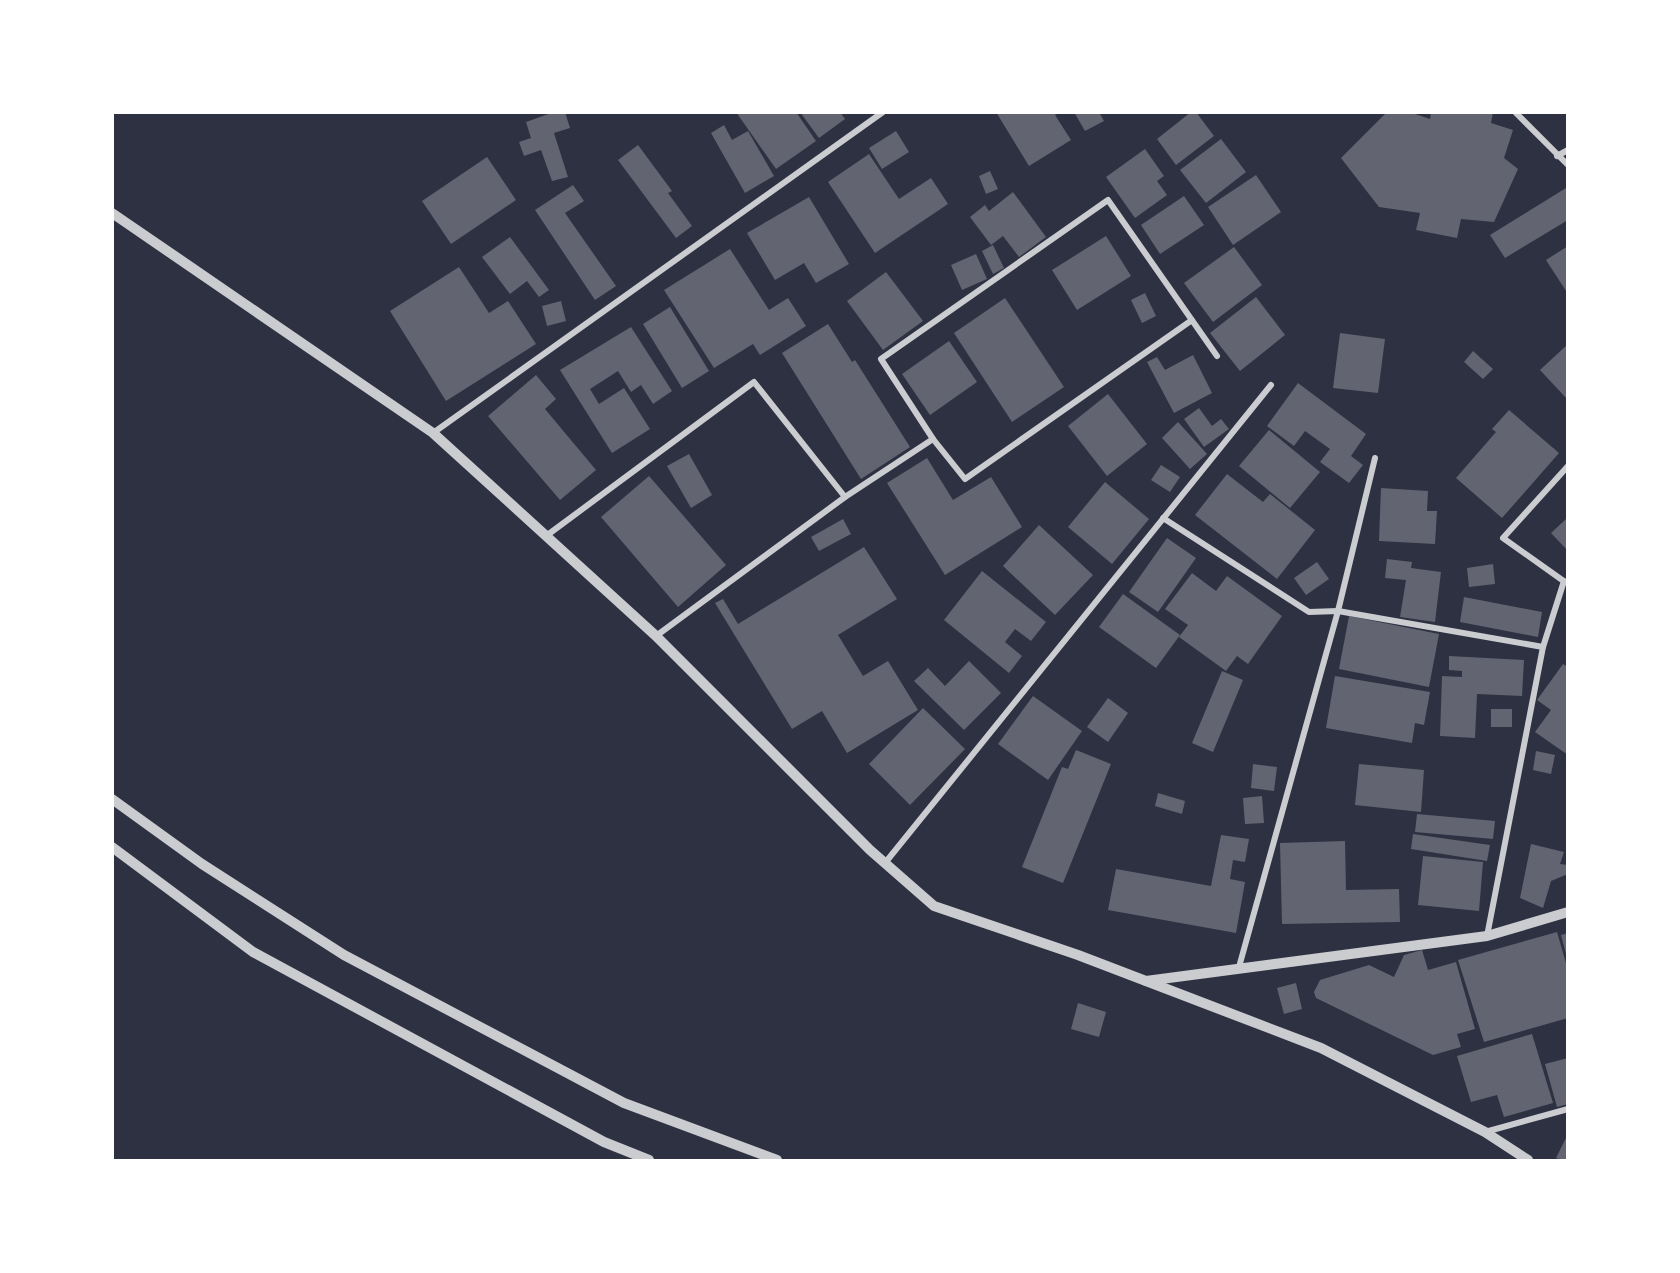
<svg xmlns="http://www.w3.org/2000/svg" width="1680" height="1273" viewBox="0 0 1680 1273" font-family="'Asap Condensed',sans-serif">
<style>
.building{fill:#626471}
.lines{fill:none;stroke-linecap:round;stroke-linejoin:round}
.minor{stroke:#caccd0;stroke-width:6}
.tertiary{stroke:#caccd0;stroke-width:10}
</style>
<rect width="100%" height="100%" fill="#2d3142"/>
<!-- building -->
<g class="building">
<polygon points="554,112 565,112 570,128 554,133 568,177 552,181 541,150 524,156 519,142 531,138 526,122"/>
<polygon points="736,112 796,112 816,141 776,169"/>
<polygon points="800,112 840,112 845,119 819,138"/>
<polygon points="996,112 1060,112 1055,115 1071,140 1029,166"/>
<polygon points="1074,112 1099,112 1104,121 1085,131"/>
<polygon points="1191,112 1196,112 1214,136 1176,165 1157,139"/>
<polygon points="1387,112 1409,112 1430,119 1431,112 1493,112 1491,123 1513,130 1504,158 1518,169 1494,222 1461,219 1457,238 1416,230 1420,213 1379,207 1341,158"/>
<polygon points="724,125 732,140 748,131 774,176 745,193 711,133"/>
<polygon points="896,131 909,152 882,169 869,148"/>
<polygon points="1221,139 1246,172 1206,203 1180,170"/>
<polygon points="638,145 672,191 668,193 692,226 676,238 618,160"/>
<polygon points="1145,149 1164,176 1157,181 1167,195 1135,218 1106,177"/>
<polygon points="869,154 899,199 931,178 948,204 875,253 828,182"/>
<polygon points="487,157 516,200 451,244 422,201"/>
<polygon points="990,171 998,189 986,194 979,176"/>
<polygon points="1256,175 1281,212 1233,245 1208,207"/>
<polygon points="573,185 584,201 565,213 616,286 595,300 535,210"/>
<polygon points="1566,188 1568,220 1505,258 1490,235"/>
<polygon points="1013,192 1046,237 1019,257 1003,236 991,245 970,217 985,205 989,211"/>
<polygon points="1184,196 1204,225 1160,254 1141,225"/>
<polygon points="809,197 849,264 816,283 804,263 775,280 747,233"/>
<polygon points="1106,236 1131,276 1077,310 1052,270"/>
<polygon points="510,237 549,290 539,297 527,281 510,294 482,257"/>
<polygon points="993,245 1004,268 993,274 982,251"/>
<polygon points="1568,246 1568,294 1546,260"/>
<polygon points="1234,247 1262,285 1213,322 1184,283"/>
<polygon points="730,249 769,310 788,298 806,326 760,355 753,344 714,368 664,290"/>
<polygon points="976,254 987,279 962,290 951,265"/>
<polygon points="459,267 489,313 508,301 536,344 446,401 390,311"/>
<polygon points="886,272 923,321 883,350 847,301"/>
<polygon points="1145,293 1156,316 1142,323 1131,300"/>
<polygon points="1256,297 1285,335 1240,371 1210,333"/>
<polygon points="1005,298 1064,387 1012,422 954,333"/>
<polygon points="561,301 566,321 547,326 542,306"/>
<polygon points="670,307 709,371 682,388 643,324"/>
<polygon points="828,324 852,362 855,360 910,447 861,479 782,353"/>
<polygon points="631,327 672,391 653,404 641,385 631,392 618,371 590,389 599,404 624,388 650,429 612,453 560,370"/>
<polygon points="1340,333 1385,339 1378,393 1333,388"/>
<polygon points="949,341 977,382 930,415 902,374"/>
<polygon points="1568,344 1568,400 1540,370"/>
<polygon points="1473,351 1493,369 1483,379 1464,362"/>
<polygon points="1193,355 1212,393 1174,413 1147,362 1157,357 1165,370"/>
<polygon points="536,375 556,399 545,409 596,470 560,500 488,416"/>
<polygon points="1298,383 1366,434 1351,456 1363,465 1349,483 1320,462 1330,449 1305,431 1294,446 1267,426"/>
<polygon points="1108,394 1147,444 1107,476 1068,426"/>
<polygon points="1199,408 1212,426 1221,419 1229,429 1204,447 1184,419"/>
<polygon points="1509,410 1559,453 1502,518 1456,478 1496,432 1492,429"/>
<polygon points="1178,422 1207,454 1190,469 1162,438"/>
<polygon points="1269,430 1320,472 1290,508 1239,466"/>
<polygon points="689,454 712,495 691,508 667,466"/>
<polygon points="927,458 953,500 991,477 1022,527 945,575 887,483"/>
<polygon points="1161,465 1180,477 1170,492 1151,480"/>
<polygon points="1227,474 1263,502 1270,494 1315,530 1277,579 1195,515"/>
<polygon points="649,476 726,565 678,607 601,517"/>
<polygon points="1105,482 1149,519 1112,564 1068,527"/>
<polygon points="1381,488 1428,491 1427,511 1437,511 1435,544 1379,541"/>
<polygon points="843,519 851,534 819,551 811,537"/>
<polygon points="1566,519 1568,521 1568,551 1551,533"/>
<polygon points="1039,525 1093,575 1055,615 1003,566"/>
<polygon points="1167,538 1196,558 1158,612 1129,592"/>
<polygon points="864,547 897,599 838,635 863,676 888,661 918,710 847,753 822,711 792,729 715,603 723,599 738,624"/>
<polygon points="1387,559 1412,562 1411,568 1441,572 1435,622 1400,617 1406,580 1385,578"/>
<polygon points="1317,562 1329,579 1306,595 1294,578"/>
<polygon points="1493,564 1495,584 1469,587 1467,568"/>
<polygon points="982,571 1046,622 1031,641 1015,629 1005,642 1022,656 1009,673 944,620"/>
<polygon points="1192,573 1216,591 1227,576 1282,616 1248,664 1237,656 1226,671 1179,637 1188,625 1165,609"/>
<polygon points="1123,594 1180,635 1156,668 1099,627"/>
<polygon points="1464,597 1542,612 1538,637 1460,622"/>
<polygon points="1349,616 1439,634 1429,687 1339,669"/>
<polygon points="1449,656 1524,660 1522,696 1477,694 1475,738 1440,736 1442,676 1462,677 1462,671 1449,670"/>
<polygon points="969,661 1001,693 964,730 914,681 928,668 945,686"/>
<polygon points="1563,664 1568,667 1568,755 1535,732 1551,710 1537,700"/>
<polygon points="1222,671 1243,680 1213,752 1192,743"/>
<polygon points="1335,676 1430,692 1424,725 1415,723 1412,743 1326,728"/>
<polygon points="1033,696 1082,731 1048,780 998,744"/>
<polygon points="1108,698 1128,713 1108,742 1087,727"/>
<polygon points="923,708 965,749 910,805 869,764"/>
<rect x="1491" y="709" width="21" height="18"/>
<polygon points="1076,750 1111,764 1063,883 1022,867 1062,767 1068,769"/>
<polygon points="1536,751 1555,755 1551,774 1533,770"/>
<polygon points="1253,764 1277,767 1274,791 1251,788"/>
<polygon points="1359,764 1424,770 1421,812 1355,805"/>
<polygon points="1158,793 1185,801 1182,814 1155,806"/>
<polygon points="1262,796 1264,823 1245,824 1243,798"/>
<polygon points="1417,814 1495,821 1493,839 1415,832"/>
<polygon points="1413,834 1490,845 1487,861 1411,849"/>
<polygon points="1221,835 1249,839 1245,862 1233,860 1230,879 1245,882 1236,933 1108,910 1116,869 1211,886"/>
<polygon points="1345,841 1346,890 1399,889 1400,922 1282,924 1280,843"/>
<polygon points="1531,844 1564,852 1560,864 1568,865 1568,874 1551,881 1543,908 1520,898"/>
<polygon points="1423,856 1483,862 1479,911 1418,905"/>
<polygon points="1557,932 1568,970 1568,1018 1484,1042 1458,960"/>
<polygon points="1568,933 1568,958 1567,958 1561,935"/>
<polygon points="1422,950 1428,970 1456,962 1475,1029 1457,1034 1461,1047 1433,1055 1316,998 1314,992 1320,980 1369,965 1394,977 1404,955"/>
<polygon points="1296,983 1302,1009 1284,1014 1277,988"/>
<polygon points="1078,1003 1106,1012 1099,1037 1071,1029"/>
<polygon points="1532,1034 1553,1103 1504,1117 1497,1095 1471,1102 1457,1056"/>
<polygon points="1568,1058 1568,1104 1557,1107 1545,1064"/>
<polygon points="1568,1134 1568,1160 1562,1160 1556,1158"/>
</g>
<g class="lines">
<!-- minor -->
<g class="minor">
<polyline points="1515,112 1568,165"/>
<polyline points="1557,156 1568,150"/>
<polyline points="1192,320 965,479 933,439 881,359 1108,200 1217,356"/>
<polyline points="433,433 883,112"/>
<polyline points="845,497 933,439"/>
<polyline points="1163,518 1309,612 1338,611 1543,647"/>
<polyline points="546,536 754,382 845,497 656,636"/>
<polyline points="1565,582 1503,538 1568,466"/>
<polyline points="885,863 1271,385"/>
<polyline points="1487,936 1543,647 1564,581"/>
<polyline points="1239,967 1338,611 1375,458"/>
<polyline points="1485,1132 1568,1109"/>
</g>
<!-- tertiary -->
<g class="tertiary">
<polyline points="112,213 433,433 656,636 870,850 934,906 1078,955 1321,1048 1485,1132 1528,1160"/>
<polyline points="112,799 202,864 344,955 624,1103 777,1160"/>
<polyline points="112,847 253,952 604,1142 649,1160"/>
<polyline points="1146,981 1487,936 1568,912"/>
</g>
</g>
<!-- border -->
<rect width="1680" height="1273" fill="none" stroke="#ffffff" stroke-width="228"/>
</svg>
